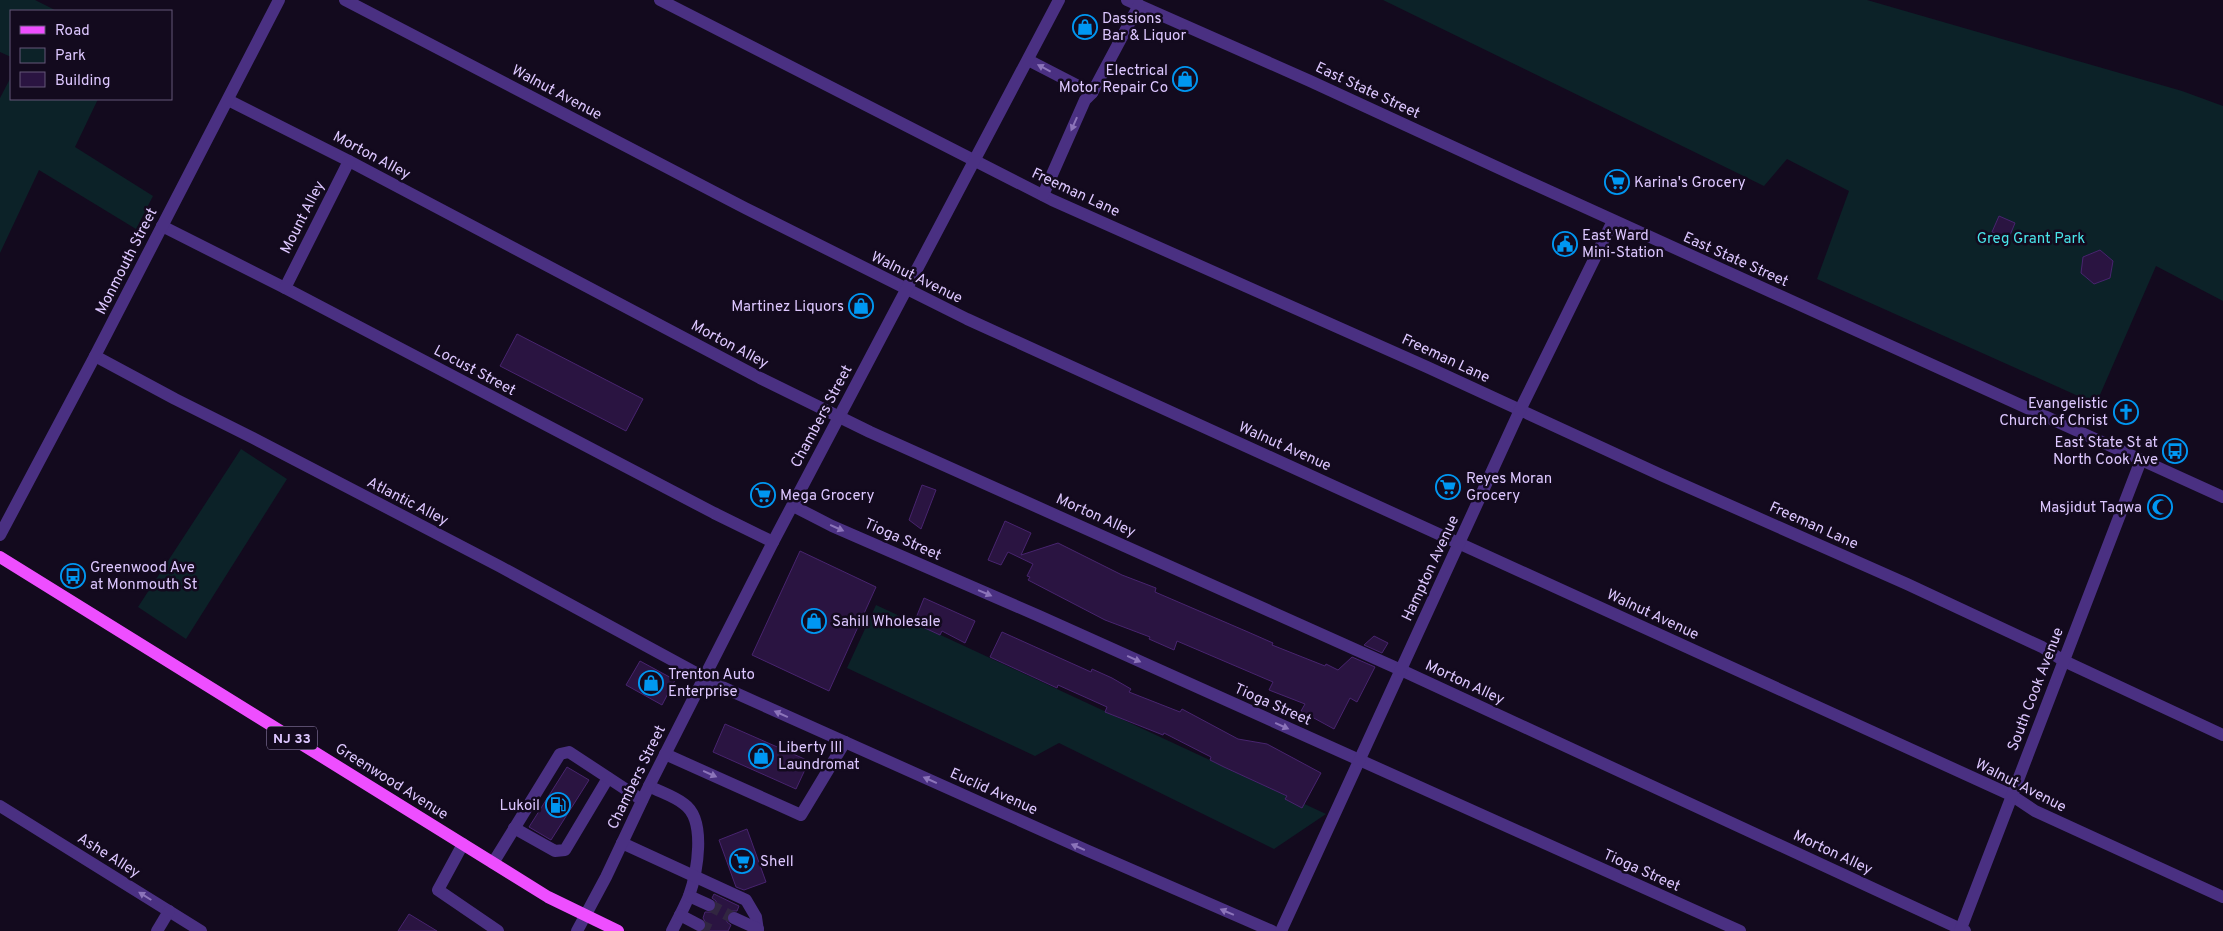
<svg xmlns="http://www.w3.org/2000/svg" width="2223" height="931" viewBox="0 0 2223 931" font-family="Overpass,sans-serif">
<style>
.green{fill:#0c2228}
.building{fill:#2a1441;stroke:#48246f}
.lines{fill:none;stroke-linecap:round;stroke-linejoin:round}
.minor-tunnel{stroke:#312640;stroke-width:12;stroke-dasharray:12 6;stroke-linecap:butt}
.minor{stroke:#4a3082;stroke-width:12}
.major{stroke:#ee4eff;stroke-width:12}
.oneway{fill:#8c74ba}
.labels{text-anchor:middle;stroke-width:5;stroke-linejoin:round;paint-order:stroke}
.shield{fill:#130a1e;stroke:#a08ebc;stroke-width:1}
.shield-label{font-size:14px;font-weight:bold;fill:#ddc7ff}
.poi-label{font-size:15px;fill:#ddc7ff;stroke:#130a1e;text-anchor:start}
.street-label{font-size:15px;fill:#ddc7ff;stroke:#130a1e}
.park-label{font-size:15px;fill:#49e5e9;stroke:#130a1e}
</style>
<rect width="100%" height="100%" fill="#130a1e"/>
<!-- green -->
<g class="green">
<polygon points="0,0 35,0 57,11 11,11 11,57 0,52"/>
<polygon points="1383,0 1867,0 2182,91 2223,106 2223,301 2156,266 2096,404 1817,279 1849,191 1787,159 1764,186"/>
<polygon points="11,77 11,99 98,99 75,147 153,196 136,229 39,170 0,253 0,98"/>
<polygon points="241,449 287,479 186,639 138,607"/>
<polygon points="876,605 1326,814 1274,849 1059,743 1035,756 847,668"/>
</g>
<!-- building -->
<g class="building">
<polygon points="1999,216 2015,223 2008,240 1992,232"/>
<polygon points="2100,250 2113,261 2110,278 2094,284 2081,273 2083,257"/>
<polygon points="517,334 643,399 626,431 500,366"/>
<polygon points="922,485 936,490 921,529 909,520"/>
<polygon points="1005,521 1031,533 1021,555 1058,543 1122,575 1156,588 1155,592 1248,632 1273,643 1272,645 1325,666 1326,664 1338,670 1352,657 1375,667 1357,702 1350,698 1334,729 1301,711 1305,704 1269,690 1273,682 1177,641 1174,650 1149,639 1150,637 1105,620 1028,580 1030,577 1027,576 1033,564 1008,552 1001,565 988,560"/>
<polygon points="800,551 876,587 829,691 752,655"/>
<polygon points="924,598 975,621 965,643 942,631 940,635 914,623"/>
<polygon points="1002,632 1091,672 1092,669 1112,678 1131,689 1129,692 1180,712 1182,709 1238,739 1267,744 1321,773 1302,808 1285,799 1287,796 1224,767 1210,760 1211,757 1164,733 1163,735 1105,712 1107,707 1058,685 1057,688 990,657"/>
<polygon points="1374,636 1388,643 1382,653 1364,645"/>
<polygon points="640,661 675,680 662,705 626,685"/>
<polygon points="725,724 809,761 796,789 713,752"/>
<polygon points="567,767 589,780 551,840 529,827"/>
<polygon points="747,829 766,882 744,890 736,887 719,840"/>
<polygon points="714,894 739,906 737,911 730,911 726,915 727,922 731,925 728,931 704,931 707,925 703,918 705,912 713,912 717,908 716,901 712,898"/>
<polygon points="409,914 437,931 398,931"/>
</g>
<g class="lines">
<!-- minor-tunnel -->
<g class="minor-tunnel">
<polyline points="709,905 734,918"/>
<polyline points="699,925 712,931"/>
</g>
<!-- minor -->
<g class="minor">
<polyline points="345,0 745,208 967,319 2011,795 2035,811 2223,897"/>
<polyline points="660,0 1052,200 1427,367 1661,475 1907,584 2042,647 2064,661 2223,735"/>
<polyline points="1127,0 1310,81 1516,176 2223,497"/>
<polyline points="1028,60 1092,93"/>
<polyline points="228,100 349,161 760,378 870,432 1401,670 1965,931"/>
<polyline points="1043,195 1085,100 1092,93 1139,5"/>
<polyline points="162,226 285,288 714,513 773,542"/>
<polyline points="285,288 349,161"/>
<polyline points="95,356 175,399 253,438 499,566 720,686 1086,850 1272,931"/>
<polyline points="793,506 832,526 1039,616 1740,931"/>
<polyline points="0,535 95,356 279,0"/>
<polyline points="665,754 801,815 845,742"/>
<path d="M 649,786 C 660,792 674,796 684,804 C 707,820 697,873 689,896 C 684,908 678,919 672,931"/>
<polyline points="0,806 201,931"/>
<polyline points="514,828 555,851 565,850 608,778"/>
<polyline points="622,843 746,900 756,917 758,931"/>
<polyline points="463,844 438,890 498,931"/>
<polyline points="493,863 560,754 569,752 642,800"/>
<polyline points="689,896 709,905"/>
<polyline points="680,915 699,925"/>
<polyline points="734,918 758,929"/>
<polyline points="157,931 169,911"/>
<polyline points="577,931 606,877 649,786 773,542 1059,0"/>
<polyline points="1281,931 1520,410 1613,221"/>
<polyline points="1960,931 2141,460"/>
</g>
<!-- major -->
<polyline class="major" points="0,557 548,897 618,931"/>
</g>
<!-- one-way arrows -->
<defs><path id="oneway-solid" d="M-6-.8H1V-3.2L6.5 0L1 3.2V.8H-6Z" transform="scale(1.25)"/></defs>
<g class="oneway">
<use href="#oneway-solid" transform="translate(1044 68) rotate(-152)"/>
<use href="#oneway-solid" transform="translate(1074 124) rotate(114)"/>
<use href="#oneway-solid" transform="translate(837 528) rotate(24)"/>
<use href="#oneway-solid" transform="translate(985 593) rotate(23)"/>
<use href="#oneway-solid" transform="translate(1134 659) rotate(24)"/>
<use href="#oneway-solid" transform="translate(781 714) rotate(-156)"/>
<use href="#oneway-solid" transform="translate(1282 726) rotate(24)"/>
<use href="#oneway-solid" transform="translate(710 774) rotate(24)"/>
<use href="#oneway-solid" transform="translate(930 780) rotate(-156)"/>
<use href="#oneway-solid" transform="translate(1078 847) rotate(-156)"/>
<use href="#oneway-solid" transform="translate(145 896) rotate(-148)"/>
<use href="#oneway-solid" transform="translate(1227 912) rotate(-157)"/>
</g>
<!-- icons -->
<defs>
<symbol id="shop-ring" viewBox="-11 -11 22 22"><circle r="9.5" fill="#130a1e" stroke="#0097f2" stroke-width="1.5"/><path d="M-5-2.5h2.3a2.7 3.5 0 0 1 5.4 0H5L5.5 6h-11ZM-1.5-2.5h3a1.5 2.3 0 0 0-3 0Z" fill="#0097f2"/></symbol>
<symbol id="supermarket-ring" viewBox="-11 -11 22 22"><circle r="9.5" fill="#130a1e" stroke="#0097f2" stroke-width="1.5"/><path d="M-6-5.5h2.5l.6 2H6L4.5 2H-2.5L-4.4-4H-6ZM-1.5 3.2a1.3 1.3 0 1 0 .1 0ZM3 3.2a1.3 1.3 0 1 0 .1 0Z" fill="#0097f2"/></symbol>
<symbol id="civic-ring" viewBox="-11 -11 22 22"><circle r="9.5" fill="#130a1e" stroke="#0097f2" stroke-width="1.5"/><path d="M-.6-6.5H3V-4.5H.6V-3L4-1V1h2V6H-6V1h2V-1L-.6-3ZM-1.2 2.5V6h2.4V2.5Z" fill="#0097f2"/></symbol>
<symbol id="church-ring" viewBox="-11 -11 22 22"><circle r="9.5" fill="#130a1e" stroke="#0097f2" stroke-width="1.5"/><path d="M-1.2-6h2.4v3.5h3.3v2.4h-3.3V6h-2.4V-.1h-3.3v-2.4h3.3Z" fill="#0097f2"/></symbol>
<symbol id="bus-ring" viewBox="-11 -11 22 22"><circle r="9.5" fill="#130a1e" stroke="#0097f2" stroke-width="1.5"/><path d="M-5-6H5V4H4V6H2V4H-2V6H-4V4H-5ZM-3.5-4V0h7V-4ZM-3.5 1.2v1.5H-2V1.2ZM2 1.2v1.5H3.5V1.2Z" fill="#0097f2"/></symbol>
<symbol id="mosque-ring" viewBox="-11 -11 22 22"><circle r="9.5" fill="#130a1e" stroke="#0097f2" stroke-width="1.5"/><path d="M3.5-4.9A6 6 0 1 0 3.5 4.9A5 5 0 1 1 3.5-4.9Z" fill="#0097f2"/></symbol>
<symbol id="fuel-ring" viewBox="-11 -11 22 22"><circle r="9.5" fill="#130a1e" stroke="#0097f2" stroke-width="1.5"/><path d="M-5.5-6h7V0h2V4h1.3V-2.5L3-4.5l.8-.8L6-3V5H2.5V1h-1V6h-7ZM-4.2-4.7v3.2H.2V-4.7Z" fill="#0097f2"/></symbol>
</defs>
<g fill-rule="evenodd">
<use href="#shop-ring" x="1071" y="13" width="28" height="28"/>
<use href="#shop-ring" x="1171" y="65" width="28" height="28"/>
<use href="#supermarket-ring" x="1603" y="168" width="28" height="28"/>
<use href="#civic-ring" x="1551" y="230" width="28" height="28"/>
<use href="#shop-ring" x="847" y="292" width="28" height="28"/>
<use href="#church-ring" x="2112" y="398" width="28" height="28"/>
<use href="#bus-ring" x="2161" y="437" width="28" height="28"/>
<use href="#supermarket-ring" x="1434" y="473" width="28" height="28"/>
<use href="#supermarket-ring" x="749" y="481" width="28" height="28"/>
<use href="#mosque-ring" x="2146" y="493" width="28" height="28"/>
<use href="#bus-ring" x="59" y="562" width="28" height="28"/>
<use href="#shop-ring" x="800" y="607" width="28" height="28"/>
<use href="#shop-ring" x="637" y="669" width="28" height="28"/>
<use href="#shop-ring" x="747" y="742" width="28" height="28"/>
<use href="#fuel-ring" x="544" y="791" width="28" height="28"/>
<use href="#supermarket-ring" x="728" y="847" width="28" height="28"/>
</g>
<g class="labels">
<!-- shield labels -->
<rect class="shield" x="267" y="726.5" width="50" height="23" rx="4"/>
<g class="shield-label">
<text x="292" y="743">NJ 33</text>
</g>
<!-- poi labels -->
<g class="poi-label">
<text x="1102" y="23">Dassions<tspan x="1102" dy="17">Bar &amp; Liquor</tspan></text>
<text x="1168" y="75" text-anchor="end">Electrical<tspan x="1168" dy="17">Motor Repair Co</tspan></text>
<text x="1634" y="187">Karina's Grocery</text>
<text x="1582" y="240">East Ward<tspan x="1582" dy="17">Mini-Station</tspan></text>
<text x="844" y="311" text-anchor="end">Martinez Liquors</text>
<text x="2108" y="408" text-anchor="end">Evangelistic<tspan x="2108" dy="17">Church of Christ</tspan></text>
<text x="2158" y="447" text-anchor="end">East State St at<tspan x="2158" dy="17">North Cook Ave</tspan></text>
<text x="1466" y="483">Reyes Moran<tspan x="1466" dy="17">Grocery</tspan></text>
<text x="780" y="500">Mega Grocery</text>
<text x="2142" y="512" text-anchor="end">Masjidut Taqwa</text>
<text x="90" y="572">Greenwood Ave<tspan x="90" dy="17">at Monmouth St</tspan></text>
<text x="832" y="626">Sahill Wholesale</text>
<text x="668" y="679">Trenton Auto<tspan x="668" dy="17">Enterprise</tspan></text>
<text x="778" y="752">Liberty III<tspan x="778" dy="17">Laundromat</tspan></text>
<text x="540" y="810" text-anchor="end">Lukoil</text>
<text x="760" y="866">Shell</text>
</g>
<!-- street labels -->
<g class="street-label">
<text transform="translate(1368 90) rotate(25)" y="5">East State Street</text>
<text transform="translate(557 92) rotate(28)" y="5">Walnut Avenue</text>
<text transform="translate(372 155) rotate(28)" y="5">Morton Alley</text>
<text transform="translate(1076 192) rotate(25)" y="5">Freeman Lane</text>
<text transform="translate(302 217) rotate(-63)" y="5">Mount Alley</text>
<text transform="translate(1736 259) rotate(24)" y="5">East State Street</text>
<text transform="translate(126 261) rotate(-63)" y="5">Monmouth Street</text>
<text transform="translate(917 277) rotate(26)" y="5">Walnut Avenue</text>
<text transform="translate(730 344) rotate(28)" y="5">Morton Alley</text>
<text transform="translate(1446 358) rotate(25)" y="5">Freeman Lane</text>
<text transform="translate(475 370) rotate(28)" y="5">Locust Street</text>
<text transform="translate(821 416) rotate(-62)" y="5">Chambers Street</text>
<text transform="translate(1285 446) rotate(24)" y="5">Walnut Avenue</text>
<text transform="translate(408 501) rotate(27)" y="5">Atlantic Alley</text>
<text transform="translate(1096 515) rotate(24)" y="5">Morton Alley</text>
<text transform="translate(1814 525) rotate(24)" y="5">Freeman Lane</text>
<text transform="translate(903 539) rotate(24)" y="5">Tioga Street</text>
<text transform="translate(1430 568) rotate(-65)" y="5">Hampton Avenue</text>
<text transform="translate(1653 614) rotate(25)" y="5">Walnut Avenue</text>
<text transform="translate(1465 682) rotate(25)" y="5">Morton Alley</text>
<text transform="translate(2035 689) rotate(-69)" y="5">South Cook Avenue</text>
<text transform="translate(1273 704) rotate(24)" y="5">Tioga Street</text>
<text transform="translate(636 777) rotate(-64)" y="5">Chambers Street</text>
<text transform="translate(392 781) rotate(32)" y="5">Greenwood Avenue</text>
<text transform="translate(2021 785) rotate(27)" y="5">Walnut Avenue</text>
<text transform="translate(994 791) rotate(24)" y="5">Euclid Avenue</text>
<text transform="translate(1833 852) rotate(25)" y="5">Morton Alley</text>
<text transform="translate(109 855) rotate(32)" y="5">Ashe Alley</text>
<text transform="translate(1642 870) rotate(24)" y="5">Tioga Street</text>
</g>
<!-- park labels -->
<g class="park-label">
<text x="2031" y="243">Greg Grant Park</text>
</g>
</g>
<!-- legend -->
<rect x="10" y="10" width="162" height="90" fill="#130a1e" stroke="#645678"/>
<rect x="20" y="26" width="25" height="8" fill="#ee4eff" stroke="#645678"/>
<text x="55" y="35" font-size="15" fill="#ddc7ff">Road</text>
<rect x="20" y="48" width="25" height="15" fill="#0c2228" stroke="#645678"/>
<text x="55" y="60" font-size="15" fill="#ddc7ff">Park</text>
<rect x="20" y="72" width="25" height="15" fill="#2a1441" stroke="#645678"/>
<text x="55" y="85" font-size="15" fill="#ddc7ff">Building</text>
</svg>
